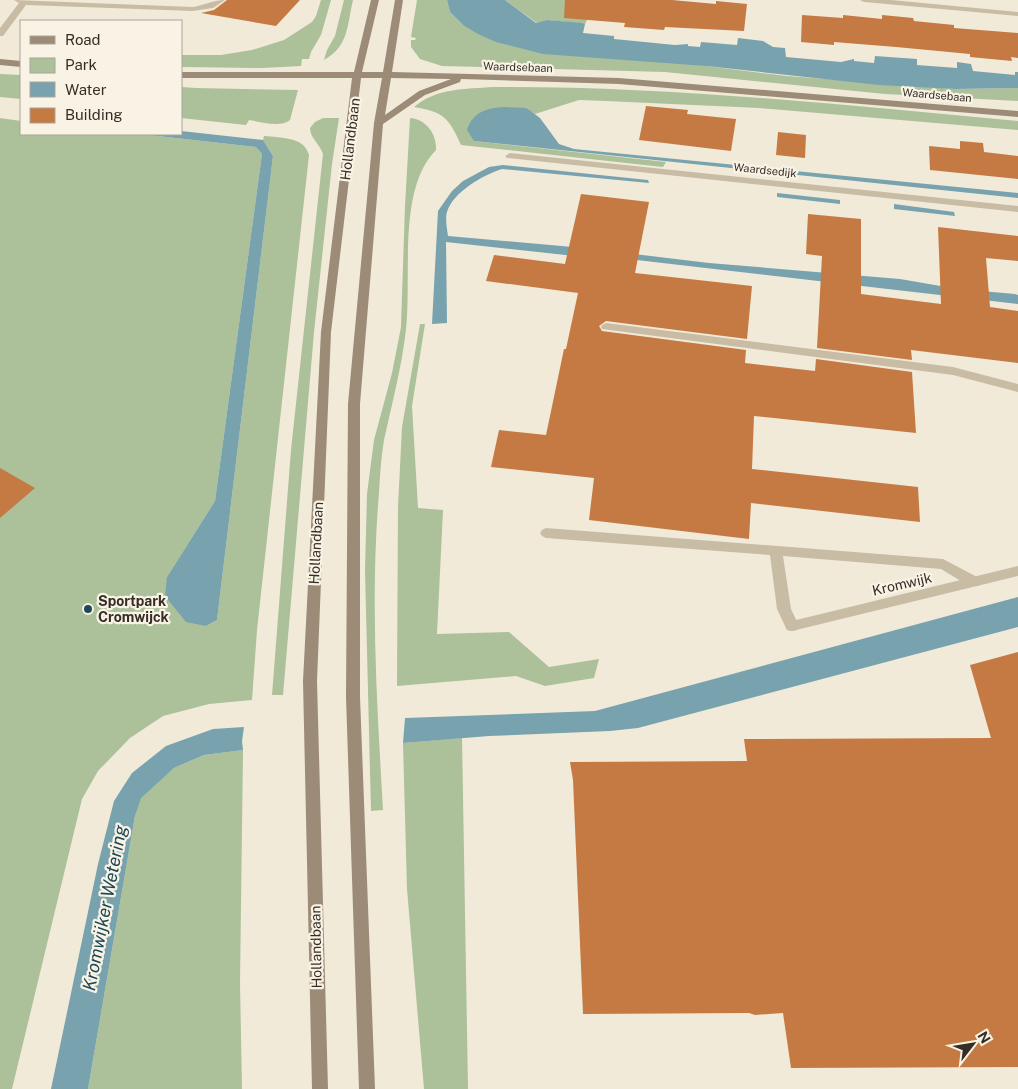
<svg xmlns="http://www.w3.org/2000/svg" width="1018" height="1089" viewBox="0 0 1018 1089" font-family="'Public Sans',sans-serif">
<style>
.green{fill:#acc099}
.water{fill:#78a2ae}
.building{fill:#c57a43}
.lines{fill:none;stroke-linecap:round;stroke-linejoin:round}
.lane{fill:#c9bca5;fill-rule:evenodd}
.street{fill:#c9bca5;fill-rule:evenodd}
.secondary{fill:#9c8b77;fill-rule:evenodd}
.poi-dot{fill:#1d4856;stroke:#f9f3e5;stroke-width:2}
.labels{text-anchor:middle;stroke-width:4.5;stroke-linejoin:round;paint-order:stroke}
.far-street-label{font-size:11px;fill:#352d26;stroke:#f9f3e5}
.street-label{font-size:14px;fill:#352d26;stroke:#f9f3e5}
.poi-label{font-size:14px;font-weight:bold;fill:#352d26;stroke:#f9f3e5;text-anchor:start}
.near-water-label{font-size:18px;font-style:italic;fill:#1d4856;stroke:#f9f3e5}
</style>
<rect width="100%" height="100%" fill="#f1ead9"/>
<!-- green -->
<g class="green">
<polygon points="321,0 331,0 321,35 311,52 309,59 302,59 301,66 263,68 181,67 181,55 221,55 252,50 284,40 312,22 316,16"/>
<path d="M 344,0 L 353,0 C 347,25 349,46 324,60 L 327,50 L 335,36 Z"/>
<polygon points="417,0 447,0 450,12 463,25 706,66 787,76 955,89 1018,88 1018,101 885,94 665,72 442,66 420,59 411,47 411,40 415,40 416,38 411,37"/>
<polygon points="505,0 578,0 587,20 585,24 547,20 537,23"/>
<polygon points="0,74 21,75 21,99 0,97"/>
<path d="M 181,87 L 196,88 L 298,90 L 290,120 C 280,128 261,122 249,120 L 246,125 L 181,118 Z"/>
<path d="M 493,87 C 668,86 844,105 1018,121 L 1018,130 L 759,108 L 606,101 L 579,100 L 535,114 L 532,112 L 474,141 L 666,162 L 663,167 L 461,145 C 449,118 444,112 414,107 C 436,88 466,89 493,87 Z"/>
<path d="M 0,118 L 21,121 L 21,134 L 140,134 L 256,147 L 262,154 L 215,501 L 167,577 L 206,626 L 217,620 L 273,156 L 263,140 L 264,136 C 280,138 304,136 309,155 L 257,630 L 252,700 L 209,704 L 163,716 L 130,738 L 98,771 L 82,799 L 12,1089 L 0,1089 Z"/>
<path d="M 323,118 L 339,118 L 332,164 L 314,332 L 283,695 L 272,695 L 291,450 L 323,154 C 320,144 310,138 310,128 L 315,122 Z"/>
<path d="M 410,118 C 426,119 437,134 436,150 C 397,189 412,277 406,329 C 402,366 392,403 384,440 C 381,457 380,475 379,493 C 370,598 377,705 383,810 L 371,811 L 365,571 L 367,494 L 374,440 L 392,373 L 401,327 L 405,206 Z"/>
<polygon points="420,324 425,324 412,406 418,508 443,510 437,634 509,632 549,667 599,659 594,678 545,686 516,676 397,686 398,507 402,427"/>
<polygon points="462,738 468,1089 424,1089 407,889 403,743"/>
<polygon points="243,750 240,983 242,1089 88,1089 135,816 140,798 174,768 204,755"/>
</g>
<!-- water -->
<g class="water">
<polygon points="447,0 505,0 536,23 547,20 582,23 585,24 583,33 614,36 614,39 675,45 688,44 688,46 700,47 701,42 737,45 738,38 763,41 773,47 785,48 786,57 841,62 854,59 854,61 874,63 875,56 917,59 917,65 957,68 957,62 971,64 973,71 1015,75 1015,72 1018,72 1018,88 955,89 879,85 706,66 543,54 496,42 478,34 463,25 450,12"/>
<path d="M 504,107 L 526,108 L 532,112 L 540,118 L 559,144 L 574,149 L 1018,193 L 1018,198 L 474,141 L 467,130 C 473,112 486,108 504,107 Z"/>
<polygon points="181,131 263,140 273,156 217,620 206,626 186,622 165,596 167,577 215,501 262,154 256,147 140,134 181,134"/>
<path d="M 503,165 L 648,180 L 649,183 L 502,169 C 483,175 453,192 447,212 C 445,218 447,229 448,236 L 584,248 L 709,263 L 900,279 L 958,289 L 1015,294 L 1018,295 L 1018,304 L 585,254 L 584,257 L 446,242 L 447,323 L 432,324 L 438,211 L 452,191 L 463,181 L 489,167 Z"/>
<polygon points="777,193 840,200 840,204 777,197"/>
<polygon points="894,204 954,212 955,216 894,209"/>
<polygon points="1018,597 1018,627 638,728 610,731 489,736 403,743 405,718 595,711"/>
<polygon points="244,727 242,741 243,750 204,755 174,768 141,798 135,816 88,1089 51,1089 98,864 114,801 132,773 166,746 213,729"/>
</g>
<!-- building -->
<g class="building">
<polygon points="227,0 300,0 276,26 201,13 214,10"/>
<polygon points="565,0 672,0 716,4 716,1 747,4 744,31 665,27 664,30 624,27 625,23 564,18"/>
<polygon points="802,15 843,18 843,15 882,19 882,15 913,18 914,21 954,25 954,28 1018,33 1018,58 1011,57 1012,61 970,57 970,54 896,47 834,42 834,45 801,42"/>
<polygon points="646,106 688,110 687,114 736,119 731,151 639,140"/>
<polygon points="778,132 806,135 805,158 776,155"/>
<polygon points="960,141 983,143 984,152 1018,156 1018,179 930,170 929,146 960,149"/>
<polygon points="581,194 649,202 635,273 752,286 747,339 606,321 599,326 602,331 746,350 745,363 815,371 816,359 912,372 916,433 754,416 752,469 918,487 920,522 751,503 749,539 589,520 594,478 491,467 499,430 546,435 564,349 566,349 578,293 486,281 494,255 565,264"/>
<polygon points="808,214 861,219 861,294 941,304 938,227 1018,236 1018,261 986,258 990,307 1018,311 1018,363 911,350 912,360 817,348 822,256 806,254"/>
<polygon points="0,468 35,488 0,518"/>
<polygon points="1018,652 1018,1067 791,1068 783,1013 755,1015 749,1013 583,1014 573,780 570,762 747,761 744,739 991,738 970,665"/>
</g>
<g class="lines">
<!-- lane -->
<g class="lane">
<polygon points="606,323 953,367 1018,384 1018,392 953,375 602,329 601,327 602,325"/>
<polygon points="546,528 943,559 979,578 980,582 979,586 969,586 941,569 783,556 791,609 799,626 797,630 792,631 787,630 777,609 770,555 546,538 542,536 540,533 542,530"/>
</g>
<!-- street -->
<g class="street">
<path d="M 14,0 L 193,7 C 204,5 214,0 225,0 L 213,8 L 193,11 L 26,5 L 3,36 L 0,36 L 0,28 L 19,3 Z"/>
<polygon points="860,0 891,0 1018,12 1018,16 864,2"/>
<polygon points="510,153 1018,206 1018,212 507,158 505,156"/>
<polygon points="1018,566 1018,576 792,631 787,630 785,626 787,622 792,621"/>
</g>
<!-- secondary -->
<g class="secondary">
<path d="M 371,0 L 379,0 L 362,72 L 383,72 L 395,0 L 403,0 L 392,72 L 619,78 L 1018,111 L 1018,117 L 619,84 L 461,79 L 460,82 L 425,95 L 383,124 L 360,404 L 360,697 L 375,1089 L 359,1089 L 346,697 L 348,404 L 374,123 L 382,78 L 361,78 L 331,332 L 317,681 L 328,1089 L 312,1089 L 303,681 L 321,332 L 352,78 L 181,78 L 181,72 L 354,72 ZM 391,78 L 451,79 L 419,91 L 385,115 Z"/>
<polygon points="0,59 21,61 21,67 0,65"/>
</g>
</g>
<!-- markers -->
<circle class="poi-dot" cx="88" cy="609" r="5"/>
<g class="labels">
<!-- far-street labels -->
<g class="far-street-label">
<text transform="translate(518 67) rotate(2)" y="4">Waardsebaan</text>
<text transform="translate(937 95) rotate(5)" y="4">Waardsebaan</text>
<text transform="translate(765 170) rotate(6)" y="4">Waardsedijk</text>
</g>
<!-- street labels -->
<g class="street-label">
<text transform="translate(350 139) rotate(-83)" y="5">Hollandbaan</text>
<text transform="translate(316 543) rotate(-87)" y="5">Hollandbaan</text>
<text transform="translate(902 584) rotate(-13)" y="5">Kromwijk</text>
<text transform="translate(316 947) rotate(-91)" y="5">Hollandbaan</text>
</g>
<!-- poi labels -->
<g class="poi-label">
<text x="98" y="606">Sportpark<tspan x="98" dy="16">Cromwijck</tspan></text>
</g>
<!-- near-water labels -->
<g class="near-water-label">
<text transform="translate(105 908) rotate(-79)" y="6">Kromwijker Wetering</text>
</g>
</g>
<!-- legend -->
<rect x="20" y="20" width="162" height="115" fill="#f9f3e5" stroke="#aba499"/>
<rect x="30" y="36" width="25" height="8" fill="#9c8b77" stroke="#aba499"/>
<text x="65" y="45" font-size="15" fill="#352d26">Road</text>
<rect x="30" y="58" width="25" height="15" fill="#acc099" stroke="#aba499"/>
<text x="65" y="70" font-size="15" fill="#352d26">Park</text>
<rect x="30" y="82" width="25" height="15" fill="#78a2ae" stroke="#aba499"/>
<text x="65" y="95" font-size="15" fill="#352d26">Water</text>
<rect x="30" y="108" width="25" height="15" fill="#c57a43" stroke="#aba499"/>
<text x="65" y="120" font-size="15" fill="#352d26">Building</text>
<!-- north arrow -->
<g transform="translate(973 1044) rotate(59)" stroke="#f9f3e5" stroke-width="4" paint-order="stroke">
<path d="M0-4L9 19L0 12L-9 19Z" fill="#352d26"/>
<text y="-8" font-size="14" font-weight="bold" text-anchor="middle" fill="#352d26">N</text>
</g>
</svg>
